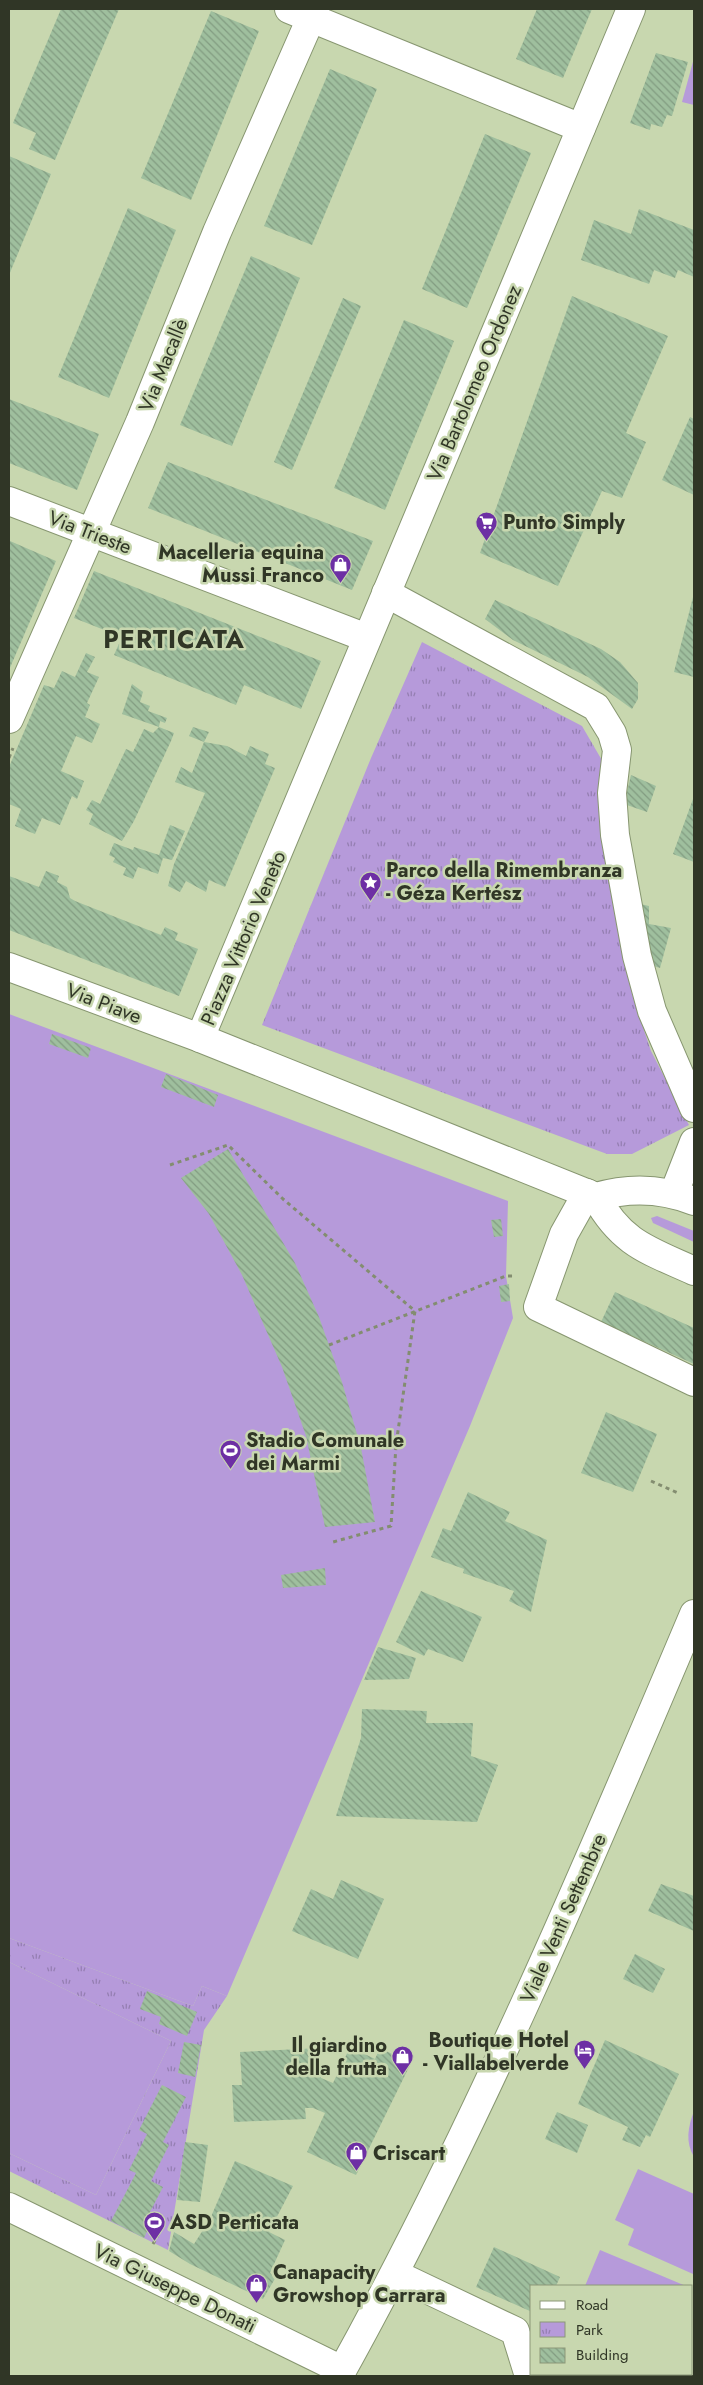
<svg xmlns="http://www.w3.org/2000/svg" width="703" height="2385" viewBox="0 0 703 2385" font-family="Jost,sans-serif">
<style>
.grass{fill:#b69ada}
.park{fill:url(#park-tufts)}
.building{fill:url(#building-back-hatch)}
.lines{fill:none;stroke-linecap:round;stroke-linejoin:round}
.minor-casing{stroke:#879670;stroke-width:30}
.major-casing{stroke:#879670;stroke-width:30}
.path{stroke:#838d70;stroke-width:3;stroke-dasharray:4 4;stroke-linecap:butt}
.minor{stroke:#fff;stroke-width:28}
.major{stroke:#fff;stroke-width:28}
.labels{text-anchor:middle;stroke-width:5;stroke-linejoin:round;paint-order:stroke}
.street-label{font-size:20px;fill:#303626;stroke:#c8d7af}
.poi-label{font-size:20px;font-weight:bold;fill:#303626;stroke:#c8d7af;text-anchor:start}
.district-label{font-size:25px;font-weight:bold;letter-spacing:1px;fill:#303626;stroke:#c8d7af}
</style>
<defs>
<pattern id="park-tufts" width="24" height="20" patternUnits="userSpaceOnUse" patternTransform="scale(1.25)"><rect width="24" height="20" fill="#b69ada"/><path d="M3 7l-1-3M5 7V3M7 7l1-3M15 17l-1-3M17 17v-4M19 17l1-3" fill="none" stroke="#947eb1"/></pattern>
<pattern id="building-back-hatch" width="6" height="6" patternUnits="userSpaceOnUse" patternTransform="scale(1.25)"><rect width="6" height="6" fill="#9fbf9e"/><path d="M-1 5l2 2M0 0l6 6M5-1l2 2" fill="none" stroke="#829c81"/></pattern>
</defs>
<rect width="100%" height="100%" fill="#c8d7af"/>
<!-- grass -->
<g class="grass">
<polygon points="694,58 694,105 682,102"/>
<polygon points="9,1014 508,1201 506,1276 513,1318 470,1426 227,1996 202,1986 193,2006 9,1938"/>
<polygon points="657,1216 694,1231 694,1242 653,1223 651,1218"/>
<polygon points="9,1962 171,2041 96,2195 9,2153"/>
<path d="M 694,2111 L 694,2157 C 685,2142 688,2127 694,2111 Z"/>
<polygon points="638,2169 694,2194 693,2274 628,2245 634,2229 615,2220"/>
<polygon points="600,2250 686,2286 585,2286"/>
</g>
<!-- park -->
<g class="park">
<polygon points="422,642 582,726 603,762 611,868 632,994 651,1051 689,1125 632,1154 607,1154 262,1025 371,758"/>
<polygon points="9,1938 193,2006 202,1986 227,1996 204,2030 168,2250 9,2171 9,2153 96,2195 171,2041 9,1962"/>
</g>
<!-- building -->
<g class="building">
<polygon points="61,9 119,9 55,160 29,149 36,133 13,123"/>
<polygon points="537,9 592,9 563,78 516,59"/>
<polygon points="211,11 259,31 191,200 141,178"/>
<polygon points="656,53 688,62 672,116 667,115 662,127 651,124 650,130 630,123"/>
<polygon points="330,69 377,89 312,245 264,226"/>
<polygon points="485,134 531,153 467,308 422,289"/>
<polygon points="9,156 51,174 9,275"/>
<polygon points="128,208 176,230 109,398 58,377"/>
<polygon points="639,209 694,230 694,277 678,270 675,278 654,270 649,284 581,260 594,220 631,234"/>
<polygon points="251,256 300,278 232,446 180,425"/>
<polygon points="572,296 668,336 626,433 646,442 622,498 602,491 558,586 480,553"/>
<polygon points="343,298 361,306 292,470 274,462"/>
<polygon points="404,320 454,341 385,510 334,488"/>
<polygon points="9,399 99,434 77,490 9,463"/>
<polygon points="690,417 694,419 694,495 662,480"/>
<polygon points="168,462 373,541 352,590 148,508"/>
<polygon points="10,541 56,561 9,670 9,543"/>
<polygon points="94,571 321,661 301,709 244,685 236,705 114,655 122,637 74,618"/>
<polygon points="694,593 694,677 674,672"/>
<polygon points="495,600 601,649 620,662 638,683 638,699 632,709 588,677 513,640 485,619"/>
<polygon points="86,653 95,657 87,672 99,677 87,703 90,705 85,717 100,724 92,743 76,736 61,771 84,781 77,799 72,796 60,825 42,818 35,834 15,826 21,809 9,804 9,767 44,685 54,688 62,671 75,677"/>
<polygon points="132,684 143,692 140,702 150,706 148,711 167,718 165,723 160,721 159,727 122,714"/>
<polygon points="159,727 174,733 171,741 134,821 122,841 89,824 93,814 86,810 92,800 100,804 126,749 133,752 144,729 153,733"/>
<polygon points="193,727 209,732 204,742 189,736"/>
<polygon points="204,742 227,746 246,756 250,746 269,754 265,764 275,768 225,887 209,880 206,892 186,881 180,892 168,886 174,864 205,793 175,782 181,767 192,773"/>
<polygon points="631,775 656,786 647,812 624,804"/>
<polygon points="693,799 694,800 694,862 673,854"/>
<polygon points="170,825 185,831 172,860 163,858 158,874 138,867 133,879 123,875 126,868 113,862 115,858 109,855 114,843 133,850 134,847 159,855"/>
<polygon points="46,871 59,876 57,882 67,887 70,898 75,901 161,935 165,927 178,933 175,940 198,949 179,996 9,930 9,876 39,887"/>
<polygon points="632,902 649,906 649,924 671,928 660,968 647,964"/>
<polygon points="52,1034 91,1048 88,1058 49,1044"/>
<polygon points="166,1074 218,1095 214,1107 161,1087"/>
<polygon points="228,1149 295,1263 319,1317 342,1382 361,1448 375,1522 325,1527 306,1436 282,1367 242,1275 209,1214 181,1178"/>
<polygon points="501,1219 503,1236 494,1237 491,1220"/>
<polygon points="509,1284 510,1301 501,1302 499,1286"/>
<polygon points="615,1292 694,1328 694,1364 601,1322"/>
<polygon points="606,1412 657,1434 633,1492 581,1473"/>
<polygon points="468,1492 510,1512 505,1521 547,1540 531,1612 509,1601 514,1591 463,1573 464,1569 431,1557 443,1528 451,1531"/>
<polygon points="325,1568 326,1585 283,1588 281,1575"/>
<polygon points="421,1591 482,1617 463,1662 428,1649 424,1656 396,1642"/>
<polygon points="378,1647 416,1658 409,1679 364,1680"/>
<polygon points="362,1709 427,1711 426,1723 473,1723 471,1756 498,1765 477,1822 336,1816 361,1738"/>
<polygon points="341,1880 384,1899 358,1959 292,1931 311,1889 333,1899"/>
<polygon points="661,1884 694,1896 694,1931 648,1911"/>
<polygon points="635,1954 665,1969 653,1993 623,1979"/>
<polygon points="147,1991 197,2012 187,2036 159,2024 161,2017 140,2009"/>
<polygon points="605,2040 679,2074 650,2137 646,2135 640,2147 622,2140 628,2127 578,2104"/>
<polygon points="184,2042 201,2045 195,2077 178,2073"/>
<polygon points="350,2047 375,2059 380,2048 411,2063 356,2175 307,2152 325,2113 313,2108 305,2108 306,2119 234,2122 232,2085 242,2085 240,2052 320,2048 321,2078 333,2083"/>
<polygon points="162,2085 186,2097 163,2142 169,2145 151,2181 163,2187 150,2212 155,2214 144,2238 111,2221 136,2173 129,2170 147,2134 139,2130"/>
<polygon points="557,2112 588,2125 577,2153 545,2139"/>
<polygon points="185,2142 208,2145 200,2202 177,2200"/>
<polygon points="235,2161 293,2186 269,2232 285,2240 270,2273 276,2277 263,2299 190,2264 169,2251 174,2232 194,2244 210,2219"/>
<polygon points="494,2247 560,2277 556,2286 532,2286 532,2312 476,2287"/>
</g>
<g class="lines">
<defs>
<g id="minor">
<polyline points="289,9 581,128"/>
<polyline points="9,501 367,638"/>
<polyline points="386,593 596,707 612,733 617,750 612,793 615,835 637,956 652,1011 694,1108"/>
<polyline points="9,719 140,422 217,232 315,9"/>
<path d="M 9,967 L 200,1038 L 596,1197 C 630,1187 661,1188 694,1201"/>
<polyline points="200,1038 631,9"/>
<polyline points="587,1193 564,1234 538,1307 694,1382"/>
<polyline points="674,1193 694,1142"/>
<path d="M 596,1197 C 622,1244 648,1250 694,1271"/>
<polyline points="9,2207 342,2370"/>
<polyline points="395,2274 515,2331 529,2376"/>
</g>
<path id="major" d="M 339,2376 C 475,2131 585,1872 694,1614"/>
</defs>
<!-- minor casing -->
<use href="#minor" class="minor-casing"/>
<!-- major casing -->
<use href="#major" class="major-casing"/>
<!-- path -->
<g class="path">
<polyline points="9,758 13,748"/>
<polyline points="170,1165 228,1145 283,1199 415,1311 396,1445 391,1526 333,1542"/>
<polyline points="329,1345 506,1276 516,1276"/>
<polyline points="651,1481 678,1493"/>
<polyline points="153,2244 160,2231"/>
</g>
<!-- minor -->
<use href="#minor" class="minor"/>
<!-- major -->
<use href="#major" class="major"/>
</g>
<!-- icons -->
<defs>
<symbol id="supermarket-pin" viewBox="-11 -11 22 30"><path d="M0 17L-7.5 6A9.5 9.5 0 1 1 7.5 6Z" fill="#6d2fa4" stroke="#c8d7af"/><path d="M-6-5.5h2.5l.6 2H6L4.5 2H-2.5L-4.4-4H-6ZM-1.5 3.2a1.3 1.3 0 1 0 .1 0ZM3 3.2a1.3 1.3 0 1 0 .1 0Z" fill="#fff"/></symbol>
<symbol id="shop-pin" viewBox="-11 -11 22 30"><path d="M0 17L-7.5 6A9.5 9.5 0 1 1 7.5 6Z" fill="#6d2fa4" stroke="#c8d7af"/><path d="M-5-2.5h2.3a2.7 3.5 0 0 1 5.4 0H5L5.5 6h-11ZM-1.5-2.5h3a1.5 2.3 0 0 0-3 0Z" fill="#fff"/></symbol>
<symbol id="sight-pin" viewBox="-11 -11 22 30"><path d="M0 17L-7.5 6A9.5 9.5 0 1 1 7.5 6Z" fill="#6d2fa4" stroke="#c8d7af"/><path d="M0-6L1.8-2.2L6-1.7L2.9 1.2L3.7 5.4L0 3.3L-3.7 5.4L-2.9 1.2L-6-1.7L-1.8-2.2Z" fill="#fff"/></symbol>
<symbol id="stadium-pin" viewBox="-11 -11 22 30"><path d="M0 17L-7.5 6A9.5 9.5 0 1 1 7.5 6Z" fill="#6d2fa4" stroke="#c8d7af"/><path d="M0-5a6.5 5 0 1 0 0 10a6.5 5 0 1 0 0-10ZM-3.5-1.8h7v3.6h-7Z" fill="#fff"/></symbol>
<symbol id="hotel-pin" viewBox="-11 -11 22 30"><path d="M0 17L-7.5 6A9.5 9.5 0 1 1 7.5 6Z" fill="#6d2fa4" stroke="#c8d7af"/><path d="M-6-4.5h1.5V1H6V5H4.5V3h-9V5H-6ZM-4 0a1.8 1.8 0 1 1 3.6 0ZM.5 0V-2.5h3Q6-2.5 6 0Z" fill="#fff"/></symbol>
</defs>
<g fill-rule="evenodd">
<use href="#supermarket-pin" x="474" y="510" width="25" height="34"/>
<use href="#shop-pin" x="328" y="552" width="25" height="34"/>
<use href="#sight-pin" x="358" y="870" width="25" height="34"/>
<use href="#stadium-pin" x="218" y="1438" width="25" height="34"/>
<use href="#hotel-pin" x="572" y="2038" width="25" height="34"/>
<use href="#shop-pin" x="390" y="2044" width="25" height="34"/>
<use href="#shop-pin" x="344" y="2140" width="25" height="34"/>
<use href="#stadium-pin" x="142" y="2210" width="25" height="34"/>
<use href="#shop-pin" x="244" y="2272" width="25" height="34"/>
</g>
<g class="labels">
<!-- street labels -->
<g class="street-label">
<text transform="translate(163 365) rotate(-68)" y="7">Via Macallè</text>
<text transform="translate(474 383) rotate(-67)" y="7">Via Bartolomeo Ordonez</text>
<text transform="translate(90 532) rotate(21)" y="7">Via Trieste</text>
<text transform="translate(243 938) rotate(-67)" y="7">Piazza Vittorio Veneto</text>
<text transform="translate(104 1003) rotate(21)" y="7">Via Piave</text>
<text transform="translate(563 1918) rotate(-66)" y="7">Viale Venti Settembre</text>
<text transform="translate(175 2288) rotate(26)" y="7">Via Giuseppe Donati</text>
</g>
<!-- poi labels -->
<g class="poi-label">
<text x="503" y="529">Punto Simply</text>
<text x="324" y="559" text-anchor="end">Macelleria equina<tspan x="324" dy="23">Mussi Franco</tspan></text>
<text x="386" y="877">Parco della Rimembranza<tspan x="386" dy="23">- Géza Kertész</tspan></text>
<text x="246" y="1447">Stadio Comunale<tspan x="246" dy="23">dei Marmi</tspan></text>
<text x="569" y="2047" text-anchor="end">Boutique Hotel<tspan x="569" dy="23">- Viallabelverde</tspan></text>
<text x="387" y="2052" text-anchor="end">Il giardino<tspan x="387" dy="23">della frutta</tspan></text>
<text x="373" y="2160">Criscart</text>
<text x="170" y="2229">ASD Perticata</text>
<text x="273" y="2279">Canapacity<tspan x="273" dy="23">Growshop Carrara</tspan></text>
</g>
<!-- district labels -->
<g class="district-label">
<text x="174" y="648">PERTICATA</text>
</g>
</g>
<!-- border -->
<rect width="703" height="2385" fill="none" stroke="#303626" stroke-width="20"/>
<!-- legend -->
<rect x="530" y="2285" width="162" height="90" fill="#c8d7af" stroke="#8b9778"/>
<rect x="540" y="2301" width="25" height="8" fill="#ffffff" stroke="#8b9778"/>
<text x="576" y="2310" font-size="15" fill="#303626">Road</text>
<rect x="540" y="2322" width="25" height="15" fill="url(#park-tufts)" stroke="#8b9778"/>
<text x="576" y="2335" font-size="15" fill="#303626">Park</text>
<rect x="540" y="2348" width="25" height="15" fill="url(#building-back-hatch)" stroke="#8b9778"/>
<text x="576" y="2360" font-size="15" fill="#303626">Building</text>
</svg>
